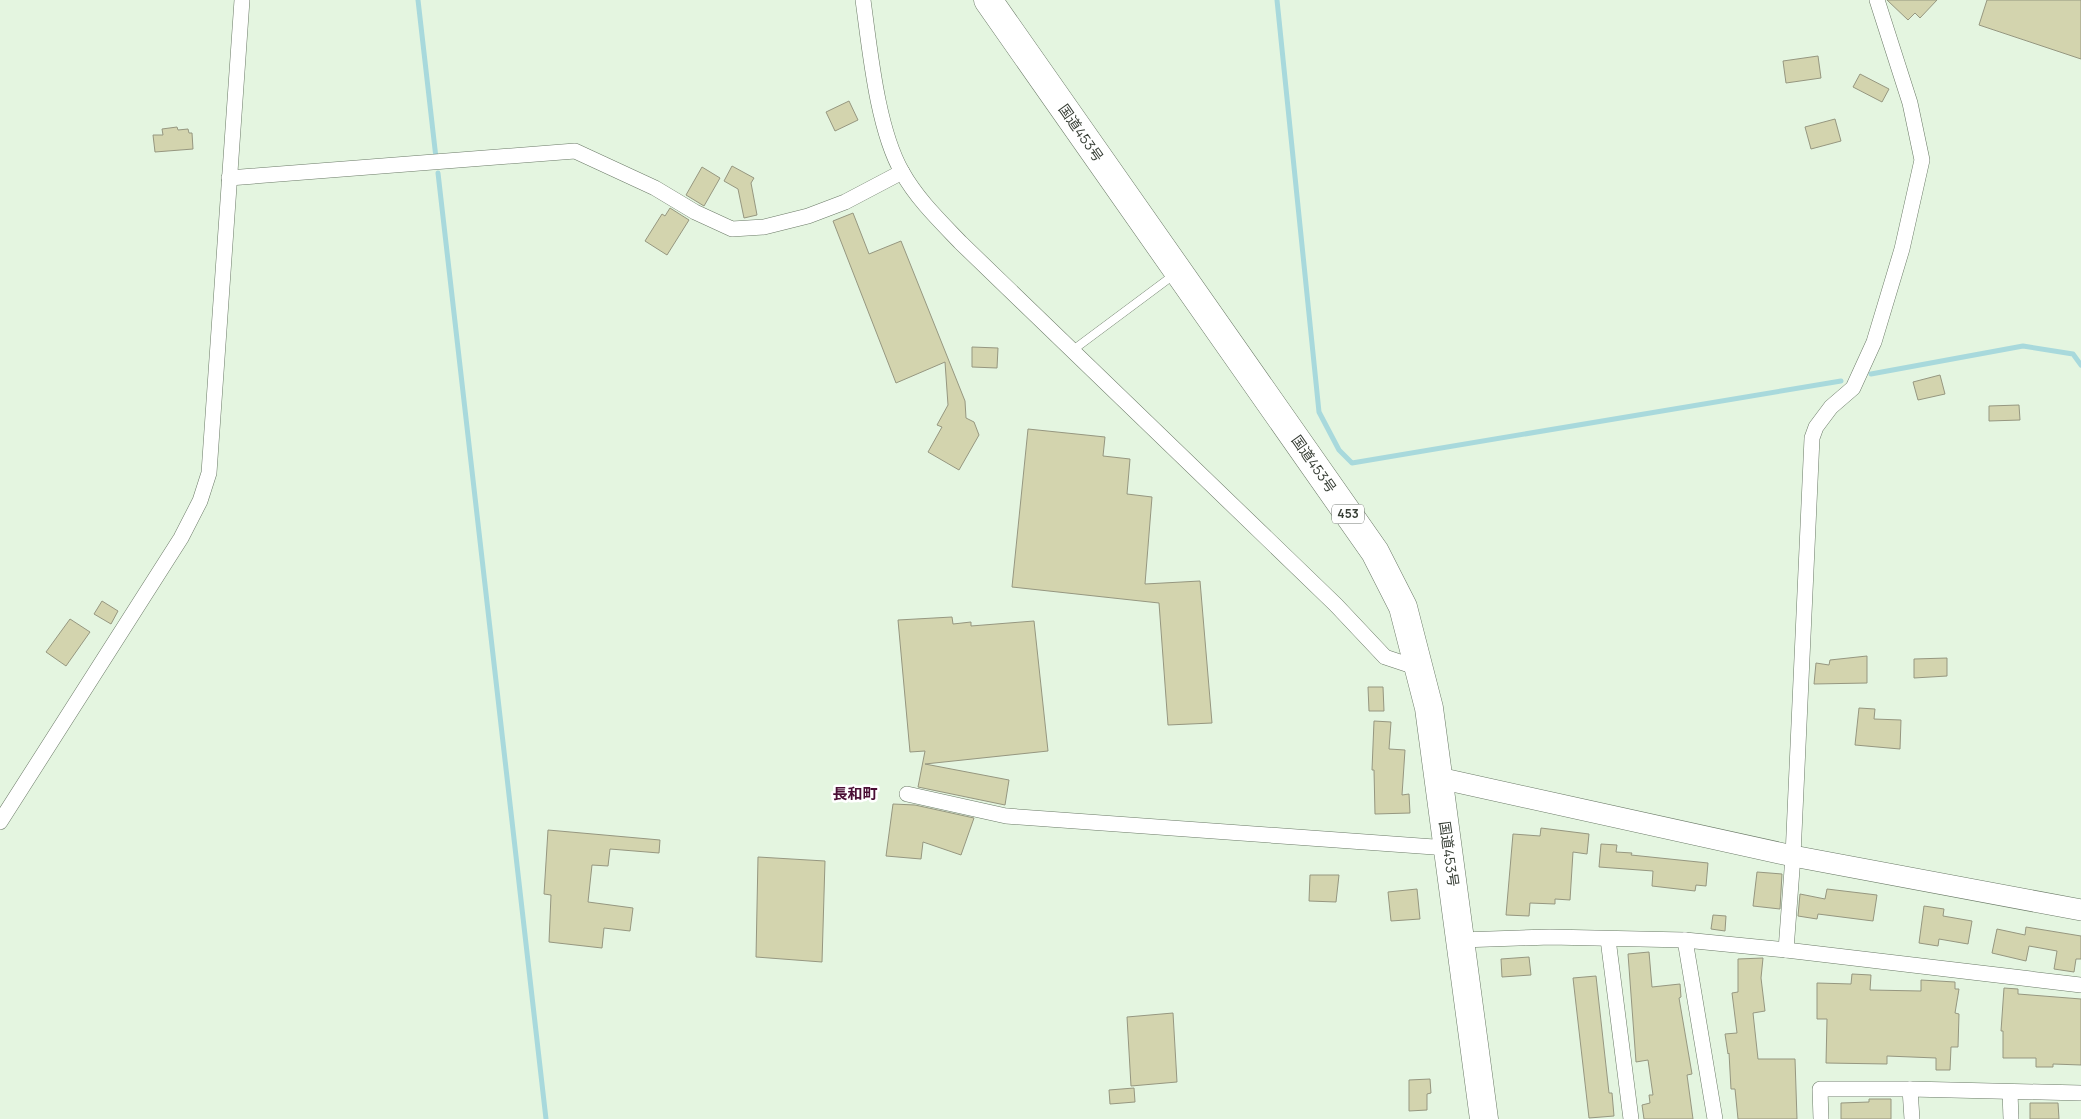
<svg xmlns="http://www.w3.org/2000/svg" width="2081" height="1119" viewBox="0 0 2081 1119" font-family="Manrope,'Noto Sans JP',sans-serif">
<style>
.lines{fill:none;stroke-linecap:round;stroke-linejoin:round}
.stream{stroke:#a8d9dc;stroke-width:5}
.building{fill:#d3d4ae;stroke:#969780}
.lane-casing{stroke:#6b7a67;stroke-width:9}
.street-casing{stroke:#6b7a67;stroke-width:16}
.secondary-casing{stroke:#6b7a67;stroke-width:22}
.highway-casing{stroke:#6b7a67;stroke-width:29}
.lane{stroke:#fff;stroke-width:8}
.street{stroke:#fff;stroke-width:15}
.secondary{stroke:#fff;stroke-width:21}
.highway{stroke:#fff;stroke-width:28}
.labels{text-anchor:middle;stroke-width:5;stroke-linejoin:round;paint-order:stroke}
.shield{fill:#fff;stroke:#737872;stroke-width:1}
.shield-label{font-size:12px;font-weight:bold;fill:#373e35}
.street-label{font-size:14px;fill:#373e35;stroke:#fff}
.neighbourhood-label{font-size:15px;font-weight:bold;fill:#4a0e35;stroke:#fff}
</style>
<rect width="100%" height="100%" fill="#e4f5e0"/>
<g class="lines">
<!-- stream -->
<g class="stream">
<polyline points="418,0 436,158"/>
<polyline points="1277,0 1319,412 1339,450 1352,463 1841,381"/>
<polyline points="438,173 546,1119"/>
<polyline points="1871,374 2023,346 2073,354 2081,365"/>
</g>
</g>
<!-- building -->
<g class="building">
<polygon points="1887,0 1937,0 1920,18 1915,13 1908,20"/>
<polygon points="1987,0 2081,0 2081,59 1979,25"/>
<polygon points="1818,56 1821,78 1786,83 1783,61"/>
<polygon points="1860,74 1889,89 1882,102 1853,87"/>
<polygon points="849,101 858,120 835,131 826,112"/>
<polygon points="1835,119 1841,141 1811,149 1805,127"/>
<polygon points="177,127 178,130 188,129 189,133 192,133 193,149 155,152 153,135 163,135 162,129"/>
<polygon points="732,166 754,178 751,183 757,215 744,218 738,189 724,181"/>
<polygon points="702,167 720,178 704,206 686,195"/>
<polygon points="670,208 689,220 667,255 645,241 662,214 665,216"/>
<polygon points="853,213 869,254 901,241 965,401 966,418 974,422 979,435 959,470 928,452 942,427 937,425 948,405 945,362 896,383 833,221"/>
<polygon points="972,347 998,348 997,368 972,367"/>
<polygon points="1940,375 1945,394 1918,400 1913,382"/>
<polygon points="2019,405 2020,420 1989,421 1989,406"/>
<polygon points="1028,429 1105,437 1103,456 1130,459 1127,494 1152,497 1145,584 1200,581 1212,723 1168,725 1159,603 1012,587"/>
<polygon points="102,601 118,611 111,624 94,614"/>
<polygon points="952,617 953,624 971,622 971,626 1034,621 1048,751 925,764 1009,780 1005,805 918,787 925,751 910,752 898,620"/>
<polygon points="70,619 90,632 66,666 46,652"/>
<polygon points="1867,656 1867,683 1814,684 1816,663 1829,665 1830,660"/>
<polygon points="1947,658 1947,676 1914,678 1914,659"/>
<polygon points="1368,687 1383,687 1384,711 1369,711"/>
<polygon points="1859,708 1875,709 1874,719 1901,720 1900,749 1855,745"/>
<polygon points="1374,721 1391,722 1389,749 1405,750 1402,795 1409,794 1410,813 1375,814 1374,770 1372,770"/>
<polygon points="893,804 915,805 974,818 961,855 923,842 921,859 886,856"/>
<polygon points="1541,828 1589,834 1587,854 1573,852 1570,900 1555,899 1555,904 1530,903 1529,916 1506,915 1513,834 1540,836"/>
<polygon points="548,830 660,840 659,853 610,849 608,866 592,865 588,902 633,908 630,931 604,928 602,948 549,942 551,895 544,894"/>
<polygon points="1601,844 1617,845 1616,852 1632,853 1631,855 1708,863 1706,886 1696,885 1695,891 1652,886 1653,871 1599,867"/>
<polygon points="758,857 825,861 822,962 756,957"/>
<polygon points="1757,872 1782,874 1780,909 1753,906"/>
<polygon points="1310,875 1339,875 1336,902 1309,901"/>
<polygon points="1417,889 1420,919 1391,921 1388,892"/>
<polygon points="1827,889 1877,895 1873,921 1818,914 1817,919 1798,916 1800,894 1825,899"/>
<polygon points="1924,906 1944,909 1943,916 1972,921 1968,944 1939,939 1938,946 1919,943"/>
<polygon points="1713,915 1726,916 1725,931 1711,929"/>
<polygon points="2026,927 2081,936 2081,959 2076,959 2074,972 2054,969 2057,951 2029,946 2026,961 1992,953 1997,929 2025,935"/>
<polygon points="1649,952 1652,987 1680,984 1681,997 1679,998 1692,1074 1687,1075 1693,1119 1644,1119 1642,1105 1650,1103 1649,1095 1653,1095 1648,1060 1636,1062 1628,954"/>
<polygon points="1529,957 1531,975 1502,977 1501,959"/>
<polygon points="1763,958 1761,978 1765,1011 1753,1013 1758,1059 1795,1059 1797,1119 1738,1119 1735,1089 1731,1089 1729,1053 1728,1054 1725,1034 1737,1033 1732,993 1738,992 1738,959"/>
<polygon points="1852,974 1871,975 1870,990 1921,991 1921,980 1955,982 1955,989 1959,989 1955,1013 1959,1014 1958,1047 1951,1047 1950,1070 1936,1070 1936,1058 1887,1056 1887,1064 1826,1063 1827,1019 1817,1019 1817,983 1851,984"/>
<polygon points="1596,976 1609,1093 1612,1093 1614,1116 1589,1118 1573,978"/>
<polygon points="2004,988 2018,989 2018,994 2081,999 2081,1065 2053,1064 2053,1067 2036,1067 2036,1058 2003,1058 2003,1031 2001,1031"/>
<polygon points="1173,1013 1177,1082 1131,1086 1127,1017"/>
<polygon points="1430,1079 1431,1093 1427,1094 1427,1110 1409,1111 1409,1080"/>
<polygon points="1134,1088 1135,1102 1110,1104 1109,1090"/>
<polygon points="1869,1099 1891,1099 1891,1119 1841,1119 1841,1103 1869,1102"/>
<polygon points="2030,1103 2058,1103 2059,1119 2030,1119"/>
</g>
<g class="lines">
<defs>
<polyline id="lane" points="1073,350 1175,274"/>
<g id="street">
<path d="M 863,0 C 870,50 877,128 902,172 C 917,199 940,221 961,243 L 1336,605 L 1385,657 L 1421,669"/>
<polyline points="229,178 575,151 655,188 695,212 732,229 764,227 808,216 845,202 902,172"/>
<polyline points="907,794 1006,816 1448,848"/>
<polyline points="0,822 181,538 200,501 209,473 242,0"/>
<polyline points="1608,939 1631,1119"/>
<polyline points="1461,940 1550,937 1685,940 1786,950 2081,985"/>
<polyline points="1685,940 1715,1119"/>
<polyline points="1786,950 1793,856 1812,438 1816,427 1831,407 1853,388 1874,342 1902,249 1922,160 1910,103 1877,0"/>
<polyline points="2010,1092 2011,1119"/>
<polyline points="1821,1119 1820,1089 1910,1089"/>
<polyline points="1912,1119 1910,1089 2081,1093"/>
</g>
<polyline id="secondary" points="1439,778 1793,856 2081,910"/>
<polyline id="highway" points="988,0 1375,552 1403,607 1429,708 1484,1119"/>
</defs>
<!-- lane casing -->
<use href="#lane" class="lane-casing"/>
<!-- street casing -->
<use href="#street" class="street-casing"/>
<!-- secondary casing -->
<use href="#secondary" class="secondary-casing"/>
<!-- highway casing -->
<use href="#highway" class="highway-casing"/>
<!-- lane -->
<use href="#lane" class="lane"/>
<!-- street -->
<use href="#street" class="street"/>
<!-- secondary -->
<use href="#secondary" class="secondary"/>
<!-- highway -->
<use href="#highway" class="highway"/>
</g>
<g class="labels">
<!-- shield labels -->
<rect class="shield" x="1332" y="504.5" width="32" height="19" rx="4"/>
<g class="shield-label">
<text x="1348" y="518">453</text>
</g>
<!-- street labels -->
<g class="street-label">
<text transform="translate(1081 133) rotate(55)" y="5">国道453号</text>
<text transform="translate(1314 464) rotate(55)" y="5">国道453号</text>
<text transform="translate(1449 854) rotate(82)" y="5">国道453号</text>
</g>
<!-- neighbourhood labels -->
<g class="neighbourhood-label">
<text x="855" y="799">長和町</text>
</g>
</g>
</svg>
